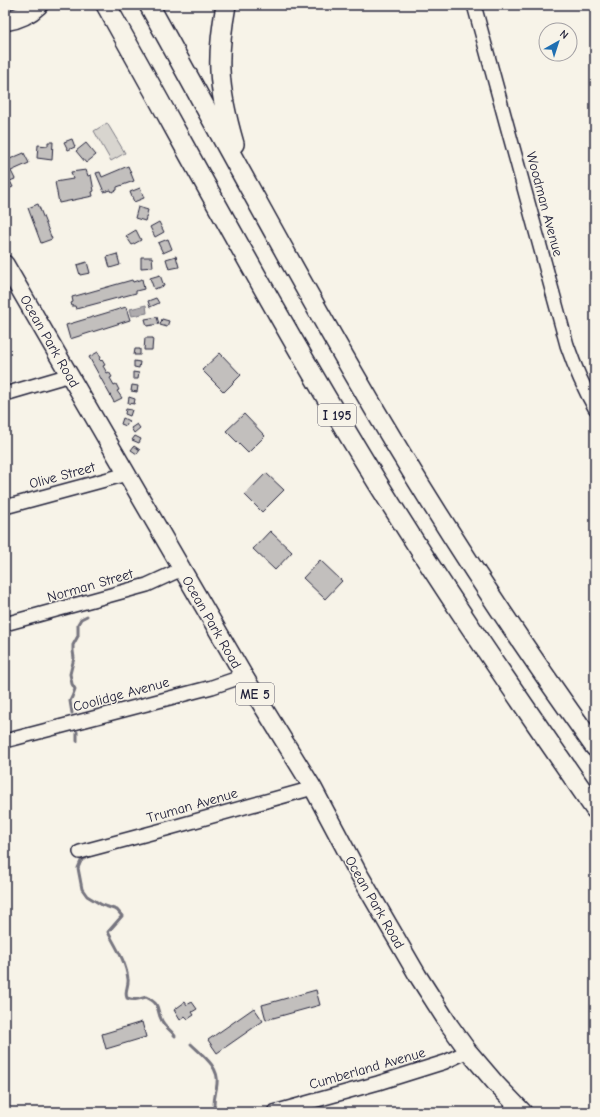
<svg xmlns="http://www.w3.org/2000/svg" width="600" height="1117" viewBox="0 0 600 1117" font-family="'Comic Neue',sans-serif">
<style>
.green{fill:#d8d5cf;stroke:#7d7c85}
.water{fill:#aeabad;stroke:#76747f}
.lines{fill:none;stroke-linecap:round;stroke-linejoin:round}
.stream{stroke:#76747f;stroke-width:3}
.building{fill:#c2bfbd;stroke:#22223b}
.minor-casing{stroke:#22223b;stroke-width:16}
.major-casing{stroke:#22223b;stroke-width:20}
.highway-casing{stroke:#22223b;stroke-width:22}
.minor{stroke:#f7f3e8;stroke-width:13}
.major{stroke:#f7f3e8;stroke-width:17}
.highway{stroke:#f7f3e8;stroke-width:19}
.labels{text-anchor:middle;stroke-width:3;stroke-linejoin:round;paint-order:stroke}
.shield{fill:#f7f3e8;stroke:#62616f;stroke-width:1}
.shield-label{font-size:13px;font-weight:bold;fill:#22223b}
.street-label{font-size:14px;fill:#22223b;stroke:#f7f3e8}
</style>
<rect width="100%" height="100%" fill="#f7f3e8"/>
<filter id="ink" filterUnits="userSpaceOnUse"><feTurbulence type="fractalNoise" baseFrequency=".025" numOctaves="2"/><feDisplacementMap in="SourceGraphic" scale="8" xChannelSelector="R" yChannelSelector="G"/><feConvolveMatrix kernelMatrix="1 2 1 2 8 2 1 2 1" color-interpolation-filters="sRGB"/></filter>
<g filter="url(#ink)">
<!-- green -->
<polygon class="green" points="107,123 125,153 111,161 94,131"/>
<!-- water -->
<polygon class="water" points="146,305 147,313 132,316 130,309"/>
<g class="lines">
<!-- stream -->
<g class="stream">
<polyline points="72,713 70,701 72,697 75,689 72,684 70,674 74,658 73,651 73,645 78,636 78,624 81,619 87,616"/>
<polyline points="77,732 77,741"/>
<path d="M 88,856 L 81,861 L 78,868 L 82,889 L 87,896 L 102,905 L 117,910 L 122,916 L 108,932 C 116,947 126,962 128,979 C 129,986 124,991 127,998 C 134,1001 139,999 146,997 C 162,1005 155,1008 162,1021 C 165,1027 171,1030 175,1036"/>
<path d="M 191,1044 C 201,1054 220,1067 217,1084 C 216,1094 212,1102 215,1112"/>
</g>
</g>
<!-- building -->
<g class="building">
<polygon points="72,139 75,147 68,150 64,142"/>
<polygon points="48,142 53,142 52,160 37,158 38,145 48,146"/>
<polygon points="86,143 96,155 86,163 76,151"/>
<polygon points="24,153 29,163 11,171 15,179 10,181 13,187 6,190 5,160 5,161"/>
<polygon points="128,166 134,181 117,187 117,190 112,192 111,190 104,192 96,173 100,172 102,177"/>
<polygon points="86,170 88,176 91,175 94,191 92,192 93,196 59,203 55,182 73,179 71,172"/>
<polygon points="140,188 144,198 134,202 130,192"/>
<polygon points="38,204 52,239 41,243 28,208"/>
<polygon points="138,207 148,210 145,221 135,218"/>
<polygon points="159,222 164,232 155,237 150,227"/>
<polygon points="136,230 141,240 132,245 126,236"/>
<polygon points="168,239 172,249 163,253 158,243"/>
<polygon points="117,254 120,265 110,268 107,257"/>
<polygon points="176,256 179,267 169,269 166,259"/>
<polygon points="141,257 152,257 153,267 141,268"/>
<polygon points="87,262 90,273 80,275 77,265"/>
<polygon points="160,275 164,286 154,289 150,278"/>
<polygon points="142,279 144,289 136,291 136,293 76,309 75,306 72,306 71,303 73,302 72,297 132,280 133,282"/>
<polygon points="156,298 159,303 150,307 148,301"/>
<polygon points="126,307 130,320 70,339 66,325"/>
<polygon points="157,317 159,324 147,326 145,319"/>
<polygon points="162,319 169,321 167,327 160,325"/>
<polygon points="145,338 153,338 152,350 144,350"/>
<polygon points="135,349 140,349 140,355 134,355"/>
<polygon points="98,352 101,358 99,359 101,361 102,360 105,365 103,366 107,373 109,372 112,377 110,378 114,385 116,384 119,390 117,391 122,398 114,402 89,357"/>
<polygon points="220,353 241,375 224,392 202,370"/>
<polygon points="134,361 140,362 139,368 134,367"/>
<polygon points="133,372 139,373 138,379 133,379"/>
<polygon points="132,385 138,386 137,392 131,391"/>
<polygon points="129,397 135,399 134,404 128,403"/>
<polygon points="126,409 132,410 130,416 125,414"/>
<polygon points="244,414 265,436 248,453 226,431"/>
<polygon points="123,418 129,421 126,426 121,424"/>
<polygon points="137,424 140,428 134,433 131,428"/>
<polygon points="135,436 141,439 139,443 132,440"/>
<polygon points="134,446 140,450 137,454 131,450"/>
<polygon points="266,473 284,490 262,512 245,495"/>
<polygon points="270,531 292,552 275,570 253,549"/>
<polygon points="320,560 342,581 325,599 303,578"/>
<polygon points="316,990 320,1005 266,1020 262,1005"/>
<polygon points="185,1002 187,1005 192,1002 197,1009 192,1012 194,1015 188,1019 185,1016 180,1020 174,1010"/>
<polygon points="254,1008 263,1021 217,1053 208,1040"/>
<polygon points="142,1022 146,1037 106,1049 102,1034"/>
</g>
<g class="lines">
<defs>
<g id="minor">
<path d="M 474,5 L 567,345 C 575,368 583,387 595,408"/>
<polyline points="5,394 70,375"/>
<polyline points="5,507 127,474"/>
<polyline points="5,624 147,585 182,569"/>
<polyline points="5,741 212,687 244,676"/>
<polyline points="80,852 166,829 313,788"/>
<polyline points="274,1112 378,1083 445,1062 468,1051"/>
</g>
<polyline id="major" points="5,264 244,676 313,788 356,869 418,976 450,1026 468,1051 497,1085 523,1112"/>
<g id="highway">
<path d="M 106,5 C 190,155 271,307 360,454 C 433,575 514,692 595,809"/>
<path d="M 149,5 C 217,128 284,253 354,374 C 428,503 509,627 595,747"/>
<path d="M 226,5 C 222,27 219,48 220,70 C 221,96 227,120 234,144"/>
<path d="M 5,21 C 17,19 29,14 38,5"/>
</g>
</defs>
<!-- minor casing -->
<use href="#minor" class="minor-casing"/>
<!-- major casing -->
<use href="#major" class="major-casing"/>
<!-- highway casing -->
<use href="#highway" class="highway-casing"/>
<!-- minor -->
<use href="#minor" class="minor"/>
<!-- major -->
<use href="#major" class="major"/>
<!-- highway -->
<use href="#highway" class="highway"/>
</g>
</g>
<g class="labels">
<!-- shield labels -->
<g class="shield">
<rect x="318" y="404" width="38" height="22" rx="3"/>
<rect x="236" y="683" width="38" height="22" rx="3"/>
</g>
<g class="shield-label">
<text x="337" y="420">I 195</text>
<text x="255" y="699">ME 5</text>
</g>
<!-- street labels -->
<g class="street-label">
<text transform="translate(545 204) rotate(75)" y="5">Woodman Avenue</text>
<text transform="translate(50 341) rotate(60)" y="5">Ocean Park Road</text>
<text transform="translate(62 475) rotate(-15)" y="5">Olive Street</text>
<text transform="translate(90 585) rotate(-16)" y="5">Norman Street</text>
<text transform="translate(212 622) rotate(60)" y="5">Ocean Park Road</text>
<text transform="translate(121 694) rotate(-15)" y="5">Coolidge Avenue</text>
<text transform="translate(192 805) rotate(-16)" y="5">Truman Avenue</text>
<text transform="translate(375 902) rotate(60)" y="5">Ocean Park Road</text>
<text transform="translate(367 1068) rotate(-16)" y="5">Cumberland Avenue</text>
</g>
</g>
<!-- margin -->
<rect width="600" height="1117" fill="none" stroke="#f7f3e8" stroke-width="20"/>
<rect x="10" y="10" width="580" height="1097" fill="none" stroke="#22223b" stroke-width="1.5" filter="url(#ink)"/>
<!-- north arrow -->
<g transform="translate(558 42) rotate(39)"><circle r="19" fill="#f7f3e8" stroke="#a29fa3"/>
<path d="M0-3L7 15L0 10L-7 15Z" fill="#1f6fb2"/>
<text y="-6" font-size="11" font-weight="bold" text-anchor="middle" fill="#22223b">N</text>
</g>
</svg>
